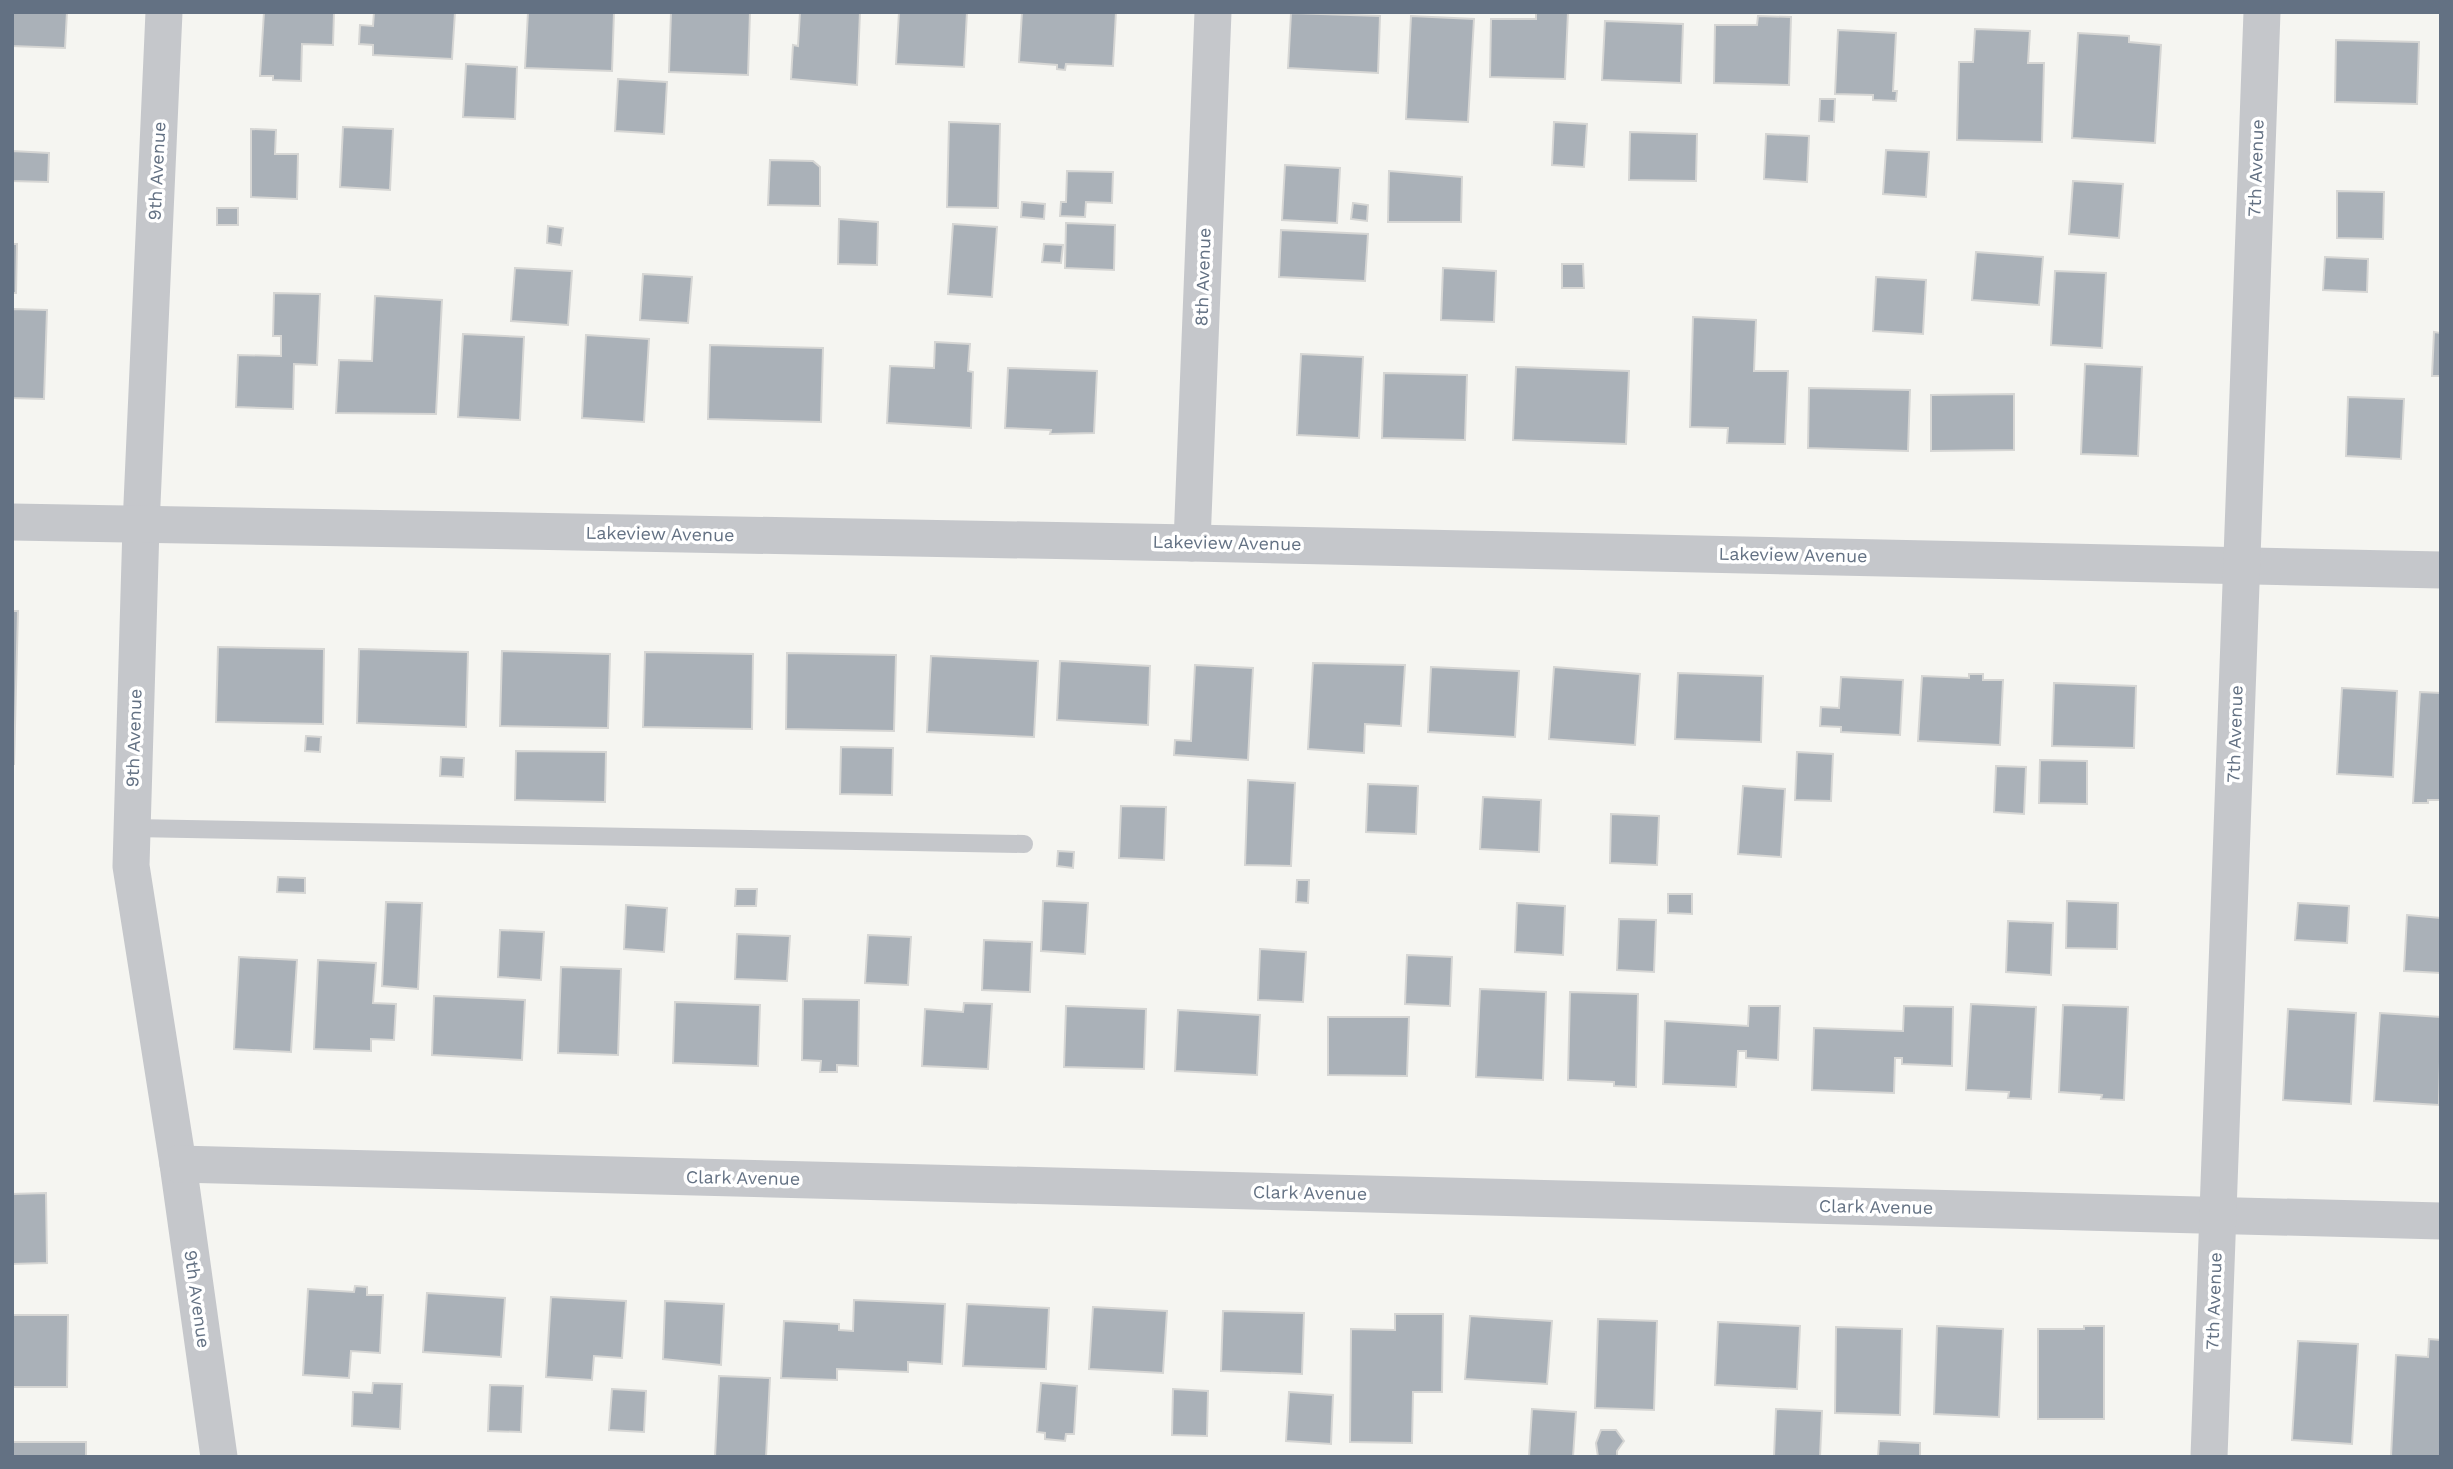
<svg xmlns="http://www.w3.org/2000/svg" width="2453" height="1469" viewBox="0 0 2453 1469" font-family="'Work Sans',sans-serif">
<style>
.building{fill:#aab1b8;stroke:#d6d6d4;stroke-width:2}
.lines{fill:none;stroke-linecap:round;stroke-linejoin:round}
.service{stroke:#c5c7cb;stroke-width:18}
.minor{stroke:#c5c7cb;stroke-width:37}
.labels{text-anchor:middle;stroke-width:7;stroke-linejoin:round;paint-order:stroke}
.street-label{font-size:18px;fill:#637183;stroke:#fff}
</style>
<rect width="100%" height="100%" fill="#f5f5f1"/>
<!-- building -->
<g class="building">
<polygon points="12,12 67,12 65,48 12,46"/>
<polygon points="264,12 334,12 333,45 302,44 301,81 273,80 273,76 260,76"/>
<polygon points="374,12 455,12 452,59 373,55 373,45 359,44 360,25 373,26"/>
<polygon points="528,12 614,12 612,71 525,68"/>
<polygon points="671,12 750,12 748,75 669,72"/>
<polygon points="800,12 860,12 857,85 791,79 793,45 798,46"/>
<polygon points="899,12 967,12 964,67 896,64"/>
<polygon points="1022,12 1116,12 1113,66 1066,64 1065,70 1057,69 1057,65 1019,62"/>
<polygon points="1536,12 1568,12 1565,79 1490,77 1491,19 1536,19"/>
<polygon points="1291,13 1380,16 1378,73 1288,68"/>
<polygon points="1411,16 1474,19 1468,122 1406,119"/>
<polygon points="1758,16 1791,17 1789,85 1714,83 1715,25 1757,25"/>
<polygon points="1605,21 1683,24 1681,83 1602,80"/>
<polygon points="1975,29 2030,31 2028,63 2044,63 2042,142 1957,140 1959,62 1973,62"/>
<polygon points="1838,30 1896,33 1893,91 1897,91 1896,101 1873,100 1873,95 1835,94"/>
<polygon points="2078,33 2129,36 2129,42 2161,45 2155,143 2072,138"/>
<polygon points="2336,40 2419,42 2417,104 2335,102"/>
<polygon points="466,64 517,67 515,119 463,117"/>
<polygon points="618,79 667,82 664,134 615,131"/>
<polygon points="1820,99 1835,99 1834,122 1819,121"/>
<polygon points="949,122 1000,124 998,208 947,207"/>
<polygon points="1554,122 1587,124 1584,167 1552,165"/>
<polygon points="343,127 393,129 390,190 340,187"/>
<polygon points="251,129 276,130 275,154 298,154 297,199 251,197"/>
<polygon points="1630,132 1697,134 1696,181 1629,180"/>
<polygon points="1766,134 1809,136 1807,182 1764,179"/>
<polygon points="1886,150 1929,152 1926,197 1883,194"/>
<polygon points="12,151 49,153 48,182 12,181"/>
<polygon points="770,160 813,161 820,167 820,206 768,205"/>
<polygon points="1285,165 1340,168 1337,223 1282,220"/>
<polygon points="1067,171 1113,172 1112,203 1086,202 1085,217 1060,216 1061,202 1066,202"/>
<polygon points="1389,171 1462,177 1461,222 1388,222"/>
<polygon points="2073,181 2123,184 2119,238 2069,234"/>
<polygon points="2337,191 2384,192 2383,239 2337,238"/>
<polygon points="1022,202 1045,204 1044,219 1021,217"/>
<polygon points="1353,203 1368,205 1367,221 1351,219"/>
<rect x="217" y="208" width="21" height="17"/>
<polygon points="839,219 878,222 877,265 838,264"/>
<polygon points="1066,223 1115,225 1114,270 1065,268"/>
<polygon points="953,224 997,227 992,297 948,294"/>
<polygon points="548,226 563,228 561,245 547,243"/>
<polygon points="1281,230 1368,234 1365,281 1279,277"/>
<polygon points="12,244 17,244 16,293 12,293"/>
<polygon points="1044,244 1063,245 1061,263 1042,262"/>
<polygon points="1976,252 2043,257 2039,305 1972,300"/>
<polygon points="2325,257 2368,259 2367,292 2323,290"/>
<polygon points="1562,264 1583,264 1584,288 1562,288"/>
<polygon points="515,268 572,271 568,325 511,321"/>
<polygon points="1443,268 1496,271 1494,322 1441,320"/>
<polygon points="2055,271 2106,273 2102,348 2051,345"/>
<polygon points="643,274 692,277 688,323 640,320"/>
<polygon points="1876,277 1926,280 1923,334 1873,331"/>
<polygon points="274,293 320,294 317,365 294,364 293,409 236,407 238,355 281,356 281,336 273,336"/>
<polygon points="375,296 442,300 436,414 336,413 339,360 372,361"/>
<polygon points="12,309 47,310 44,399 12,398"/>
<polygon points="1693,317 1756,320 1754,371 1788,371 1785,444 1727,443 1728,428 1690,427"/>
<polygon points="2434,332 2441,333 2441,376 2432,376"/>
<polygon points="463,334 524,337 520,420 458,417"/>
<polygon points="586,335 649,339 644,422 582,418"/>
<polygon points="935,342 970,344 968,371 973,372 971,428 887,423 890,366 934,368"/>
<polygon points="710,345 823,348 821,422 708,419"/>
<polygon points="1301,354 1363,357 1359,438 1297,435"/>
<polygon points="2085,364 2142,367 2138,456 2081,454"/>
<polygon points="1516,367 1629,371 1626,444 1513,440"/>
<polygon points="1008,368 1097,371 1094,433 1050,434 1051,430 1005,428"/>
<polygon points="1384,373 1467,375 1465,440 1382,438"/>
<polygon points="1809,388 1910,390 1908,451 1808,448"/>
<polygon points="2014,394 2014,450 1931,451 1931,395"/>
<polygon points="2348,397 2404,399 2401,459 2346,456"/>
<polygon points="12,611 18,611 14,764 12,764"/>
<polygon points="218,647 324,649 323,724 216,722"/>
<polygon points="359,649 468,652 466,727 357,723"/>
<polygon points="502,651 610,654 608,728 500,726"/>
<polygon points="645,652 753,654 752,729 643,727"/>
<polygon points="787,653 896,655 894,731 786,729"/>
<polygon points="931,656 1038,661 1034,737 927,732"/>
<polygon points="1060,661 1150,666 1148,725 1057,720"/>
<polygon points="1313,663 1405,665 1401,726 1365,724 1364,753 1308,749"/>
<polygon points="1195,665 1253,668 1248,760 1174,755 1175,740 1191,741"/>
<polygon points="1431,667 1519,671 1515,737 1428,732"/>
<polygon points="1554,667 1640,674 1635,745 1549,739"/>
<polygon points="1678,673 1763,676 1761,742 1675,739"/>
<polygon points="1969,674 1983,674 1983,680 2003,680 2000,745 1918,741 1922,676 1969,678"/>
<polygon points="1841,677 1903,680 1900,735 1841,732 1841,727 1820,726 1821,707 1839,708"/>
<polygon points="2054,683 2136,686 2134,748 2052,746"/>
<polygon points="2342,688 2397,691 2393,777 2337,774"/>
<polygon points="2420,692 2441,693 2441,800 2428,800 2428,803 2413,803"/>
<polygon points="306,736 321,737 320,752 305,751"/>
<polygon points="841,747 893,748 892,795 840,794"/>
<polygon points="516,751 606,752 605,802 515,800"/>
<polygon points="1797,752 1833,754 1831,801 1795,800"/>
<polygon points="441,757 464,758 463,777 440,776"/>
<polygon points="2040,760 2087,761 2087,804 2039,803"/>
<polygon points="1996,766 2026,767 2024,814 1994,812"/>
<polygon points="1248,780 1295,783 1291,866 1245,865"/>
<polygon points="1368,784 1418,786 1416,834 1366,832"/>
<polygon points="1743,786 1785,789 1781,857 1738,854"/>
<polygon points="1483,797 1541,800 1539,852 1480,849"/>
<polygon points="1121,806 1166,807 1164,860 1119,858"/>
<polygon points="1611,814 1659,816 1657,865 1610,863"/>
<polygon points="1058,851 1074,852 1073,868 1057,866"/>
<polygon points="278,877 305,878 305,893 277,892"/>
<polygon points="1297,880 1309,880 1308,903 1296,902"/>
<polygon points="736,889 757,889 756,906 735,906"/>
<polygon points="1668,894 1692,894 1692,914 1668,913"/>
<polygon points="1043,901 1088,903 1085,954 1041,951"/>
<polygon points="2067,901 2118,903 2117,949 2066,948"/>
<polygon points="386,902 422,903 418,989 382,986"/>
<polygon points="1517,903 1565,906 1563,955 1515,952"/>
<polygon points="2298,903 2349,906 2347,943 2295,940"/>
<polygon points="626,905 667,908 664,952 624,949"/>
<polygon points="2407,915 2441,918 2441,973 2404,971"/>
<polygon points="1619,919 1656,920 1654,972 1617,970"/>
<polygon points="2008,921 2053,923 2051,975 2006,972"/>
<polygon points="500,930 544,932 541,980 498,977"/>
<polygon points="737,934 790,936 787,981 735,979"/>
<polygon points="868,935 911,937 908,985 865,983"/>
<polygon points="984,940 1032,942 1030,992 982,990"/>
<polygon points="1260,949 1306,952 1303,1002 1258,1000"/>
<polygon points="1407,955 1452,957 1450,1006 1405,1004"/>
<polygon points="239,957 297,960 291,1052 234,1049"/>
<polygon points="318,960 376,963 373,1003 396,1004 394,1040 371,1039 371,1051 314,1049"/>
<polygon points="561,967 621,969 618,1055 558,1053"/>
<polygon points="1480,989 1546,992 1543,1080 1476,1077"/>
<polygon points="1570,992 1638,994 1636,1087 1614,1086 1614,1082 1568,1080"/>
<polygon points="434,996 525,1000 522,1060 432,1055"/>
<polygon points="803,999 859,1000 858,1066 837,1065 837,1072 820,1072 821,1061 802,1060"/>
<polygon points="675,1002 760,1005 758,1066 673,1063"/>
<polygon points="964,1003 992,1004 988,1069 922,1066 925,1009 963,1012"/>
<polygon points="1971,1004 2036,1007 2031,1099 2008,1098 2009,1092 1966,1090"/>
<polygon points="2063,1005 2128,1007 2124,1100 2101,1099 2102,1095 2059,1092"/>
<polygon points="1066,1006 1146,1009 1144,1069 1064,1067"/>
<polygon points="1749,1006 1780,1006 1778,1060 1746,1058 1746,1051 1738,1051 1736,1087 1663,1084 1665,1021 1748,1026"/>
<polygon points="1904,1006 1953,1007 1952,1066 1902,1064 1902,1058 1895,1058 1894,1093 1812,1090 1814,1028 1903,1031"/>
<polygon points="2288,1009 2356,1013 2351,1104 2283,1100"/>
<polygon points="1178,1010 1260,1015 1257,1075 1175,1071"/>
<polygon points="2380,1013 2441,1017 2439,1105 2374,1101"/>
<polygon points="1328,1017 1409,1017 1407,1076 1328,1075"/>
<polygon points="46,1193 47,1263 12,1264 12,1194"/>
<polygon points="355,1286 367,1287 367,1295 383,1295 380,1353 351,1351 349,1378 303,1375 308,1289 354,1292"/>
<polygon points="427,1293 505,1298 501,1357 423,1352"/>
<polygon points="551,1297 626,1301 622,1358 594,1356 592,1380 546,1377"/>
<polygon points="854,1300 945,1304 942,1364 908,1362 908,1372 837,1369 837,1380 781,1378 784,1321 839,1324 839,1330 853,1331"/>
<polygon points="665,1301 724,1304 721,1365 663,1359"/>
<polygon points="967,1304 1049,1308 1046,1369 963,1366"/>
<polygon points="1093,1307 1167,1311 1163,1373 1089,1369"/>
<polygon points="1223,1311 1304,1313 1302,1374 1221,1371"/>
<polygon points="1395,1314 1443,1314 1442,1392 1413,1392 1412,1443 1350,1442 1351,1329 1395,1330"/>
<polygon points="12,1315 68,1315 67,1387 12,1387"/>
<polygon points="1470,1316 1552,1321 1547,1384 1465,1379"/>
<polygon points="1598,1319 1657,1321 1654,1410 1595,1408"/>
<polygon points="1718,1322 1800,1326 1797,1389 1715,1385"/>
<polygon points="1937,1326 2003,1329 1999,1417 1934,1414"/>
<polygon points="2084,1326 2104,1326 2104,1419 2038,1419 2038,1329 2084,1329"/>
<polygon points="1836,1327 1902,1329 1900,1415 1835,1413"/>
<polygon points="2429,1339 2441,1340 2441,1457 2391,1457 2396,1355 2428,1357"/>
<polygon points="2298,1341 2358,1344 2352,1444 2292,1440"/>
<polygon points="719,1376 770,1378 766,1457 715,1457"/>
<polygon points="373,1383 402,1384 400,1429 352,1426 353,1392 372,1393"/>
<polygon points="1041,1383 1077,1386 1074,1434 1066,1434 1065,1441 1045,1439 1045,1433 1037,1432"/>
<polygon points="490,1385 523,1386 521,1432 488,1431"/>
<polygon points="612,1389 646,1391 644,1432 609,1430"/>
<polygon points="1173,1389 1208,1391 1207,1436 1172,1435"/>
<polygon points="1289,1392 1333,1395 1331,1444 1286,1441"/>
<polygon points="1532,1409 1576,1412 1573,1457 1529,1457"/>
<polygon points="1776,1409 1822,1411 1820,1457 1774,1457"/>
<polygon points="1601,1430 1616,1430 1624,1441 1617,1451 1617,1457 1598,1457 1596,1443"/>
<polygon points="1879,1441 1920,1443 1920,1457 1878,1457"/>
<rect x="12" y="1442" width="74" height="15"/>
</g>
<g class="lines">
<!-- service -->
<polyline class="service" points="132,828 1024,844"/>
<!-- minor -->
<g class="minor">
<polyline points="164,12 141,526 131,866 178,1164 219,1457"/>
<polyline points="12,522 1192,543 2441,570"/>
<polyline points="1192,543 1213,12"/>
<polyline points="178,1164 2441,1221"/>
<polyline points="2209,1457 2262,12"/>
</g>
</g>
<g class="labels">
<!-- street labels -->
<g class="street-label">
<text transform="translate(2256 168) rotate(-88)" y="6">7th Avenue</text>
<text transform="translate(157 171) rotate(-87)" y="6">9th Avenue</text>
<text transform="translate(1203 277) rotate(-88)" y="6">8th Avenue</text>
<text transform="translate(660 534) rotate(1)" y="6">Lakeview Avenue</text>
<text transform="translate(1227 543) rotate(1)" y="6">Lakeview Avenue</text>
<text transform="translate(1793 555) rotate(1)" y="6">Lakeview Avenue</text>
<text transform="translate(2235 734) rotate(-88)" y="6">7th Avenue</text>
<text transform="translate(134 738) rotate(-88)" y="6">9th Avenue</text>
<text transform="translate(743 1178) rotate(1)" y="6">Clark Avenue</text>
<text transform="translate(1310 1193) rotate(1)" y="6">Clark Avenue</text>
<text transform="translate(1876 1207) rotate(1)" y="6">Clark Avenue</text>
<text transform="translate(197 1299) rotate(82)" y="6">9th Avenue</text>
<text transform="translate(2214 1301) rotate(-88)" y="6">7th Avenue</text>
</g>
</g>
<!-- border -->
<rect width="2453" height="1469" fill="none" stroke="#637183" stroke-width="28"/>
</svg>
